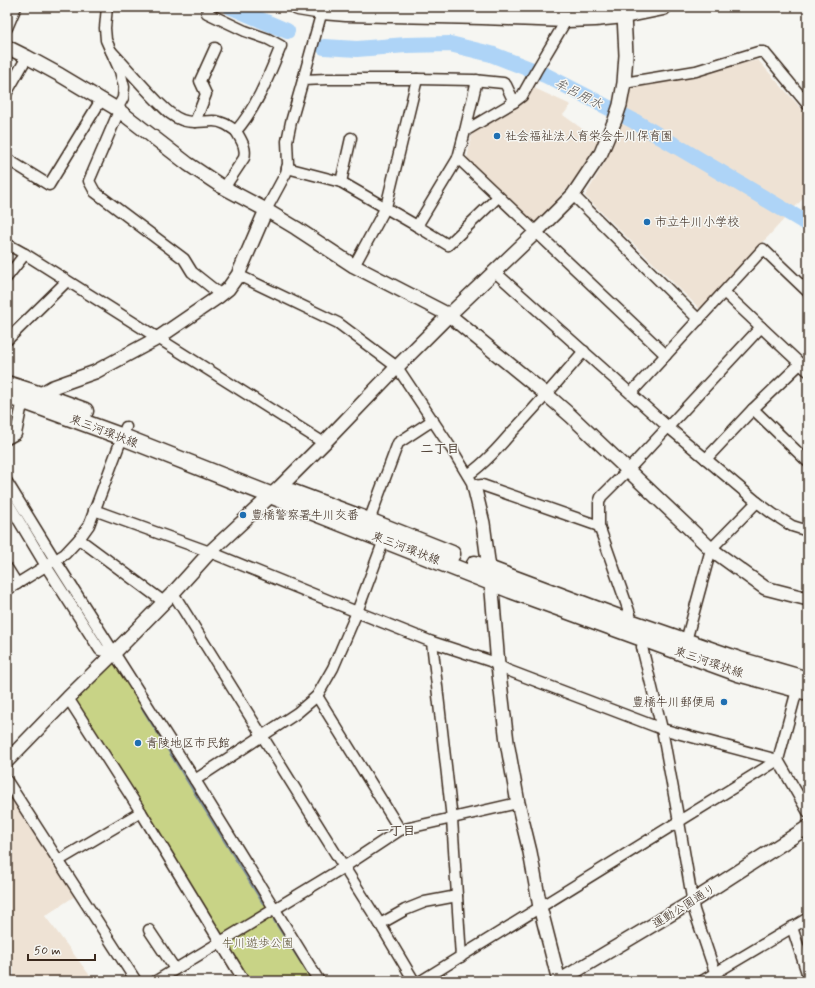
<svg xmlns="http://www.w3.org/2000/svg" width="815" height="988" viewBox="0 0 815 988" font-family="Mynerve,'Klee One',sans-serif">
<style>
.built{fill:#eee2d4}
.green{fill:#c8d386;stroke:#827e52}
.lines{fill:none;stroke-linecap:round;stroke-linejoin:round}
.stream{stroke:#8090a0;stroke-width:2.5}
.river{stroke:#aed4f7;stroke-width:16}
.minor-casing{stroke:#3b2a1e;stroke-width:13}
.tertiary-casing{stroke:#3b2a1e;stroke-width:16}
.primary-casing{stroke:#3b2a1e;stroke-width:19}
.minor{stroke:#f6f6f2;stroke-width:10}
.tertiary{stroke:#f6f6f2;stroke-width:13}
.primary{stroke:#f6f6f2;stroke-width:16}
.poi-dot{fill:#1f6fb2;stroke:#f6f6f2;stroke-width:1.5}
.labels{text-anchor:middle;stroke-width:3;stroke-linejoin:round;paint-order:stroke}
.poi-label{font-size:12px;fill:#3b2a1e;stroke:#f6f6f2;text-anchor:start}
.street-label{font-size:12px;fill:#3b2a1e;stroke:#f6f6f2}
.park-label{font-size:12px;fill:#5e5438;stroke:#f6f6f2}
.water-label{font-size:13px;font-style:italic;fill:#585454;stroke:#f6f6f2}
.neighbourhood-label{font-size:13px;font-weight:bold;fill:#3b2a1e;stroke:#f6f6f2}
</style>
<rect width="100%" height="100%" fill="#f6f6f2"/>
<filter id="ink" filterUnits="userSpaceOnUse"><feTurbulence type="fractalNoise" baseFrequency=".025" numOctaves="2"/><feDisplacementMap in="SourceGraphic" scale="8" xChannelSelector="R" yChannelSelector="G"/><feConvolveMatrix kernelMatrix="1 2 1 2 8 2 1 2 1" color-interpolation-filters="sRGB"/></filter>
<g filter="url(#ink)">
<!-- built -->
<g class="built">
<polygon points="758,60 808,116 808,193 701,310 585,196 605,162 618,130 630,88"/>
<polygon points="534,88 571,105 563,115 599,141 573,182 536,222 531,223 467,159 472,133 520,103"/>
<polygon points="7,787 75,896 45,916 94,981 7,981"/>
</g>
<!-- green -->
<polygon class="green" points="114,653 319,981 244,981 68,698"/>
<g class="lines">
<!-- stream -->
<g class="stream">
<polyline points="141,706 263,903"/>
<polyline points="274,920 313,981"/>
</g>
<!-- river -->
<g class="river">
<polyline points="231,7 287,31"/>
<polyline points="324,47 357,49 406,45 450,44 491,54 545,75 584,95 634,121 808,224"/>
</g>
<defs>
<g id="minor">
<polyline points="107,7 105,28 106,40 120,71 124,87 123,98 117,109"/>
<polyline points="567,19 536,71 522,96 514,102 465,131 458,158 666,355"/>
<polyline points="7,28 16,7"/>
<path d="M 111,51 C 127,68 142,86 158,102 C 165,109 172,117 182,120 C 193,124 203,121 213,121 C 222,121 229,126 236,131 C 257,107 269,75 281,46 L 268,39 L 245,31 L 207,13 L 209,7"/>
<polyline points="417,79 473,80 503,83 506,85 514,102"/>
<polyline points="303,80 322,11 324,7"/>
<polyline points="624,83 696,71 758,52 764,52 808,105"/>
<polyline points="7,92 27,57"/>
<polyline points="119,111 89,181 95,192 184,259 192,272 221,295"/>
<polyline points="195,122 206,94 200,81 215,48"/>
<polyline points="465,131 477,80"/>
<polyline points="7,159 49,185 101,100"/>
<polyline points="287,168 341,182 417,226 448,245 498,197"/>
<polyline points="341,182 351,138"/>
<path d="M 224,188 L 244,158 C 247,148 241,140 236,131"/>
<polyline points="573,195 699,320"/>
<polyline points="266,210 286,173 288,164 287,141 291,122 303,80 328,79 417,79 386,207 354,266"/>
<polyline points="417,226 458,158"/>
<polyline points="7,244 25,254 324,443"/>
<polyline points="495,272 668,427 757,502 773,514 792,526 808,531"/>
<polyline points="238,275 338,323 397,367 453,451 474,486 482,485 599,526"/>
<polyline points="7,277 25,254"/>
<polyline points="724,292 761,327"/>
<polyline points="7,340 67,281"/>
<polyline points="631,393 763,249 808,292"/>
<polyline points="753,409 808,462"/>
<polyline points="7,439 16,434 21,409 27,402"/>
<polyline points="706,459 753,409 800,364"/>
<path d="M 468,475 C 485,463 499,447 512,432 C 537,406 560,379 584,351"/>
<polyline points="7,482 55,560 195,780 319,981"/>
<polyline points="7,501 46,566 100,650 114,653"/>
<polyline points="94,510 210,552 357,612 432,642 490,661 507,670 662,729 778,760 808,812"/>
<polyline points="369,521 398,443 433,420"/>
<polyline points="79,539 164,602"/>
<polyline points="7,568 17,584"/>
<polyline points="7,590 65,554 79,539 89,525 126,427"/>
<polyline points="173,593 344,867 380,924 414,981"/>
<polyline points="627,621 630,614 599,526 599,503 601,497 628,470 761,327 808,371"/>
<polyline points="644,639 642,647 662,729 679,822 694,910 718,981"/>
<polyline points="686,641 711,549 757,502"/>
<polyline points="432,642 452,819 461,957"/>
<polyline points="317,696 400,830"/>
<polyline points="68,698 141,812 244,981"/>
<polyline points="195,780 262,736 297,713 317,696 333,668 357,612 384,540"/>
<polyline points="7,781 136,981"/>
<polyline points="58,861 141,812"/>
<polyline points="380,924 405,910 425,902 457,896"/>
<polyline points="792,927 808,976"/>
<polyline points="149,930 175,969"/>
<polyline points="156,981 344,867 400,830 518,803"/>
<polyline points="421,981 778,760 797,690"/>
<polyline points="702,981 808,918"/>
</g>
<g id="tertiary">
<polyline points="7,47 27,57 60,75 117,109 188,164 221,186 266,210 296,228 354,266 449,315 547,395 571,416 711,549 765,588 808,599"/>
<polyline points="34,398 53,387 95,372 158,338 218,297 228,289 238,275 266,210"/>
<polyline points="474,486 483,523 492,591 498,665 507,742 518,803 530,852 540,907 559,981"/>
<polyline points="7,761 68,698 114,653 173,593 210,552 280,487 324,443 397,367 449,315 536,232 573,195 601,153 615,120 620,105 624,83 626,55 624,15"/>
<polyline points="559,981 693,901 808,827"/>
</g>
<g id="primary">
<polyline points="298,7 322,11 346,13 482,16 567,19 595,18 624,15 663,7"/>
<polyline points="7,384 41,395 85,411"/>
<polyline points="7,396 27,402 123,437 511,590 738,673 808,692"/>
<polyline points="291,492 369,521 452,554"/>
<polyline points="475,564 627,621 739,660 808,680"/>
</g>
</defs>
<!-- minor casing -->
<use href="#minor" class="minor-casing"/>
<!-- tertiary casing -->
<use href="#tertiary" class="tertiary-casing"/>
<!-- primary casing -->
<use href="#primary" class="primary-casing"/>
<!-- minor -->
<use href="#minor" class="minor"/>
<!-- tertiary -->
<use href="#tertiary" class="tertiary"/>
<!-- primary -->
<use href="#primary" class="primary"/>
</g>
</g>
<!-- markers -->
<g class="poi-dot">
<circle cx="497" cy="136" r="4"/>
<circle cx="647" cy="222" r="4"/>
<circle cx="243" cy="515" r="4"/>
<circle cx="724" cy="702" r="4"/>
<circle cx="138" cy="743" r="4"/>
</g>
<g class="labels">
<!-- poi labels -->
<g class="poi-label">
<text x="505" y="140">社会福祉法人育栄会牛川保育園</text>
<text x="655" y="226">市立牛川小学校</text>
<text x="251" y="519">豊橋警察署牛川交番</text>
<text x="716" y="706" text-anchor="end">豊橋牛川郵便局</text>
<text x="146" y="747">青陵地区市民館</text>
</g>
<!-- street labels -->
<g class="street-label">
<text transform="translate(104 431) rotate(21)" y="4">東三河環状線</text>
<text transform="translate(406 548) rotate(21)" y="4">東三河環状線</text>
<text transform="translate(709 662) rotate(19)" y="4">東三河環状線</text>
<text transform="translate(684 906) rotate(-32)" y="4">運動公園通り</text>
</g>
<!-- park labels -->
<g class="park-label">
<text x="258" y="947">牛川遊歩公園</text>
</g>
<!-- water labels -->
<g class="water-label">
<text transform="translate(579 93) rotate(27)" y="5">牟呂用水</text>
</g>
<!-- neighbourhood labels -->
<g class="neighbourhood-label">
<text x="440" y="453">二丁目</text>
<text x="396" y="835">一丁目</text>
</g>
</g>
<!-- margin -->
<rect width="815" height="988" fill="none" stroke="#f6f6f2" stroke-width="24"/>
<rect x="12" y="12" width="791" height="964" fill="none" stroke="#3b2a1e" stroke-width="1.5" filter="url(#ink)"/>
<!-- scale -->
<path d="M28 954v6h67v-6" fill="none" stroke="#3b2a1e" stroke-width="2"/>
<text x="34" y="954" font-size="12" fill="#3b2a1e" stroke="#f6f6f2" stroke-width="3" paint-order="stroke">50 m</text>
</svg>
